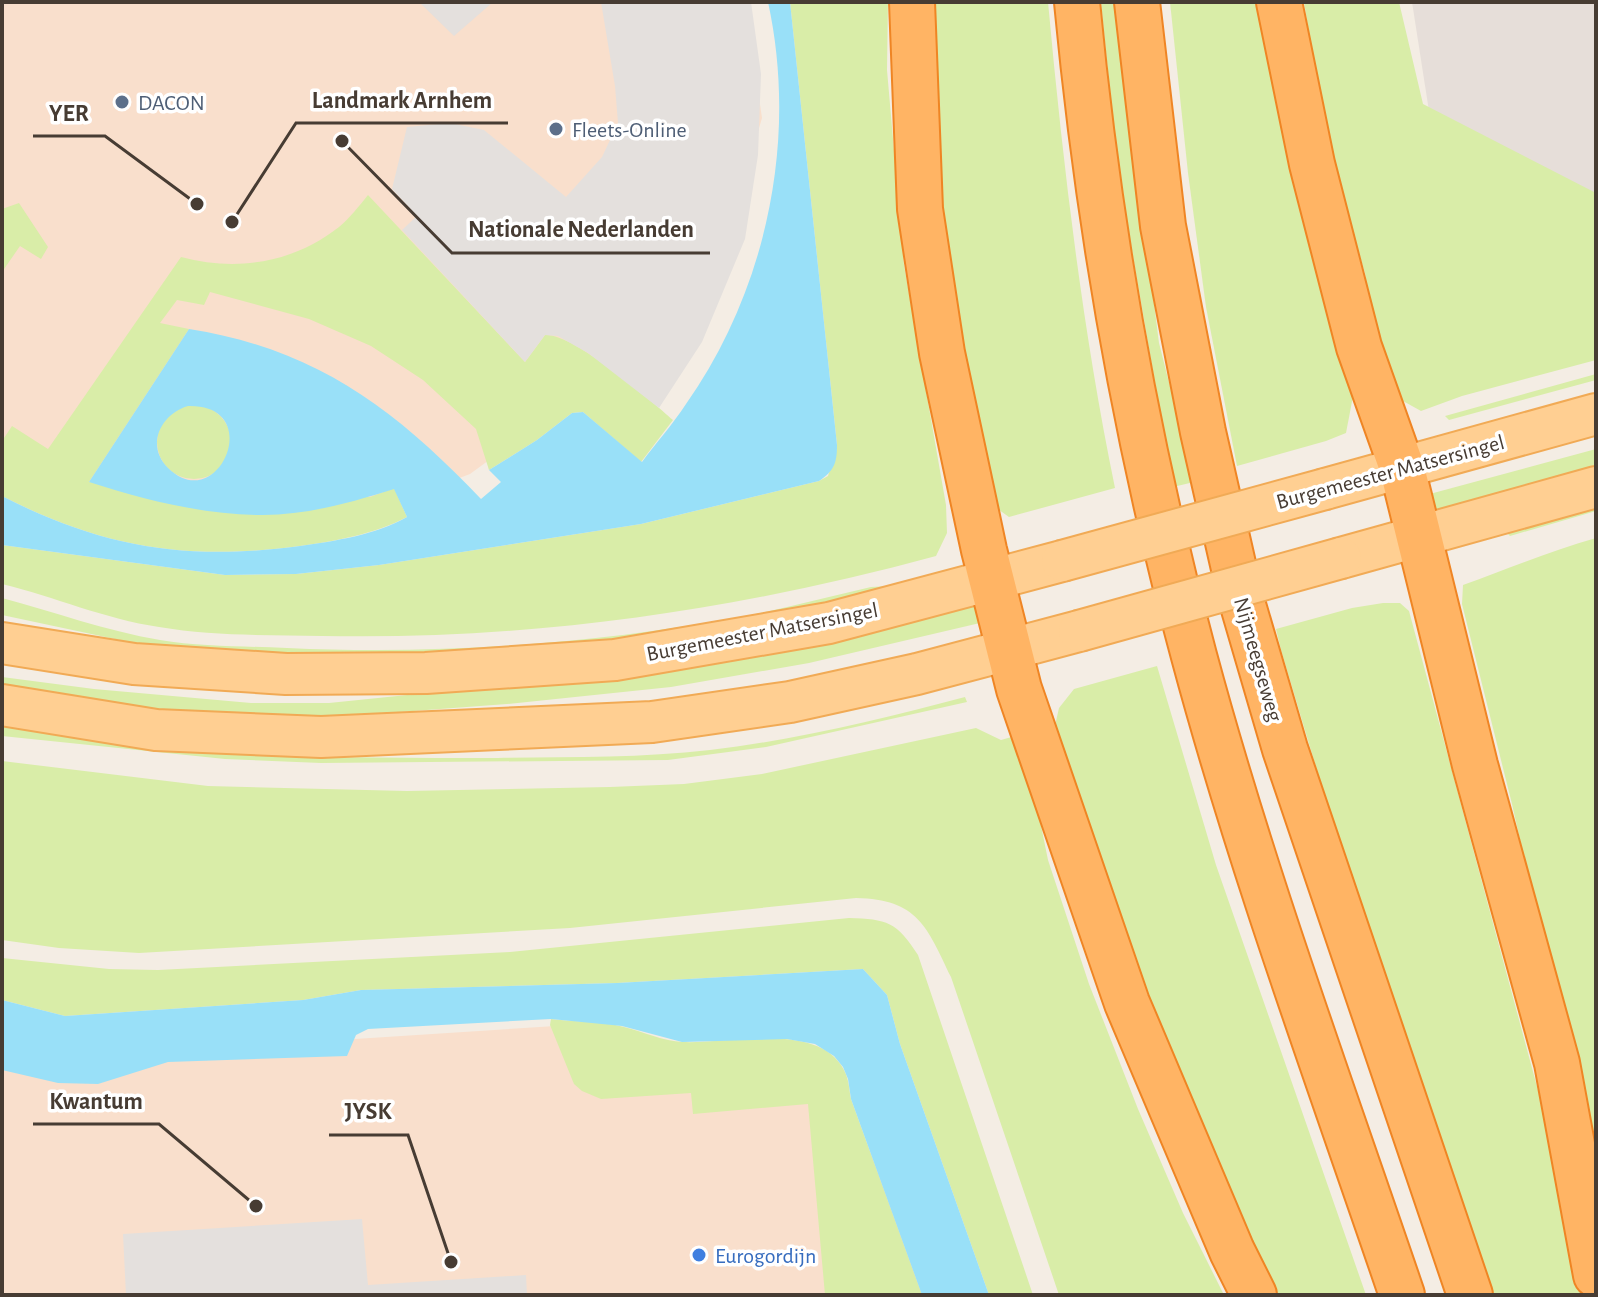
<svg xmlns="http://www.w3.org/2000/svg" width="1598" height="1297" viewBox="0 0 1598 1297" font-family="'Alegreya Sans',sans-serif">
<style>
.commercial{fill:#f9dfcc}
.industrial{fill:#e6ded9}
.green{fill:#d9eda8}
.parking{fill:#e4e0dd}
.water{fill:#99e0f8;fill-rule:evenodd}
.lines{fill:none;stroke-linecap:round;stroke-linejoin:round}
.major-casing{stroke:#f1aa55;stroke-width:44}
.highway-casing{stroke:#ef8524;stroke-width:48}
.major{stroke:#ffcf92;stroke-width:40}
.highway{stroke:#ffb464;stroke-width:44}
.major-bridge-casing{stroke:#f1aa55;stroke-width:44;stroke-linecap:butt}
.major-bridge{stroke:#ffcf92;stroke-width:40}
.service-dot{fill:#5c6f8a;stroke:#fff;stroke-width:3}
.shop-dot{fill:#3f7fe0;stroke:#fff;stroke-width:3}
.labels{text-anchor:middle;stroke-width:7;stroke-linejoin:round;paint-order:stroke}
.service-label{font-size:22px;fill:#4e5e75;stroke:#fff;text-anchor:start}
.street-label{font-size:22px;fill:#473c33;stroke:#fff}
.shop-label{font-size:22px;fill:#366cbe;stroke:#fff;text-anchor:start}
.leader{fill:none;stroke:#473c33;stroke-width:3}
.callout-dot{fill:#473c33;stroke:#fff;stroke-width:3}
.callout-label{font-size:24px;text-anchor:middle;font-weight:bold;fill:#473c33;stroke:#fff;stroke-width:7;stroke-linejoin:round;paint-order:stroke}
</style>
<rect width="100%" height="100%" fill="#f4ede4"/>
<!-- commercial -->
<g class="commercial">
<polygon points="2,2 745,2 762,118 695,346 551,415 470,474 346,521 2,479"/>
<polygon points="571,1025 842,1084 929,1295 2,1295 2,1062"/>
</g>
<!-- industrial -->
<polygon class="industrial" points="1412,2 1596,2 1596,303 1464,336"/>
<!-- green -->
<g class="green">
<path d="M 790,2 L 888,2 L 887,70 L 904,265 L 946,505 L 947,533 L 936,556 C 733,611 533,640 322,636 C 268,635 212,636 159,627 C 105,619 55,597 2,584 L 2,545 L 225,575 L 296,574 L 379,565 L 641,524 L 819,481 L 828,476 L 837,445 Z"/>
<path d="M 924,2 L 1048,2 C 1063,165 1082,327 1115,488 L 1009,517 L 995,507 L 949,337 Z"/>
<polygon points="1101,2 1116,2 1159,343 1194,482 1173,487 1130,239 1114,131"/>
<polygon points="1170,2 1269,2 1354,391 1346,433 1326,441 1237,466 1206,307 1188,173"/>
<polygon points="1304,2 1399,2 1423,104 1596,193 1596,360 1462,396 1421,411 1403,401 1395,390 1373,330 1365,273 1339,187 1320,99"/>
<path d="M 368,195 L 525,362 L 545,335 C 572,332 652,401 673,420 L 641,462 L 583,412 L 572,413 L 537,440 L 489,470 L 476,429 L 423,380 L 371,346 L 309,319 L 210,292 L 204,305 L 177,300 L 160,323 L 189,329 L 89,482 L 370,497 L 394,488 L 407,517 C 375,534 336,541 300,546 C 188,561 103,548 2,496 L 2,441 L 12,426 L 48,449 L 181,257 C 237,272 293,263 339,227 C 350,218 359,206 368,195 Z"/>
<polygon points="19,203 48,247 41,259 20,246 2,272 2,209"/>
<polygon points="1596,374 1596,380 1449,420 1445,416"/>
<circle cx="194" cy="442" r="37"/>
<polygon points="1596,449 1596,471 1431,516 1426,495"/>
<polygon points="1596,506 1596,511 1510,536 1508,534 1509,531"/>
<path d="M 1596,538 L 1596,1178 L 1512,804 L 1462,604 L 1463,585 C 1508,569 1550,551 1596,538 Z"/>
<path d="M 890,586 L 816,606 L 611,642 L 484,653 L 286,655 L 143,645 L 2,615 L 2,598 C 55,612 106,631 160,640 C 201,647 245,646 287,648 C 438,655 592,644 740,617 C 784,609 827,597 871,587 Z"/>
<polygon points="974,602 980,623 809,663 671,687 507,704 319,718 165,713 2,691 2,677 94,689 251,703 329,703 456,690"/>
<polygon points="1383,603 1400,603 1409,611 1557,1161 1587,1295 1493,1295 1336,834 1281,650 1276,629 1352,608"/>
<polygon points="1157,666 1216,865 1366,1295 1263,1295 1221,1212 1054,730 1059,708 1074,689"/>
<path d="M 965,697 L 967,702 L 766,747 L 668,760 L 321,763 L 225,759 L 2,736 L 2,726 C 78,736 154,748 231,753 C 320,758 409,758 498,758 C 568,757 640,758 710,750 C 795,740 882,719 965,697 Z"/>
<path d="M 976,728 L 1001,740 L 1015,736 L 1037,806 L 1048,860 L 1089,984 L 1138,1109 L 1183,1213 L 1224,1295 L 1059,1295 L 951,977 C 927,927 918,899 856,898 L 570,928 L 139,953 L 59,948 L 2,940 L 2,761 L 208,786 L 407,791 L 610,787 L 684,784 L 762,774 Z"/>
<path d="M 849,918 C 887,919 897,922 918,955 L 1033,1295 L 989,1295 L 900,1044 L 887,995 L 863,969 L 617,983 L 361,990 L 303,1000 L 65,1016 L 2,1000 L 2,958 L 109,969 L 158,970 L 510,952 Z"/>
<path d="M 551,1019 C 575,1022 601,1021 624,1027 C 644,1032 663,1041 683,1042 C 728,1044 819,1021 844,1070 C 849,1079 849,1089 851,1099 L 922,1295 L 825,1295 L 808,1104 L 693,1114 L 691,1093 L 601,1099 L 582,1091 L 574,1084 L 550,1025 Z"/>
</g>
<!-- parking -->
<g class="parking">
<polygon points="419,2 493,2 454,36"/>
<polygon points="601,2 751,2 761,74 758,155 745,239 702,342 659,408 588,353 558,336 545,335 525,362 402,230 417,216 392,189 407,127 450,123 484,130 566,197 602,157 618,123 615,86"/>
<polygon points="362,1219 368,1285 526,1275 527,1295 126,1295 123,1234"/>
</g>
<!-- water -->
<g class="water">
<path d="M 768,2 L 790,2 L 837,445 C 837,463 834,471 819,481 L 641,524 L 379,565 L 296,574 L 225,575 L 2,545 L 2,496 C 103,548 188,561 300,546 C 335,541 375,535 407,517 L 394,489 C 353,502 307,515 263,515 C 204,515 145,500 89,482 L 189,329 C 316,349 395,409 481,499 L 501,482 L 489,470 L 537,440 L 572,413 L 583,412 L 642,462 C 656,443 673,424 686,404 C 767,289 798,139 768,2 ZM 188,406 C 267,404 218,517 168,468 C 145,445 161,414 188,406 Z"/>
<polygon points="863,969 887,995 900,1044 989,1295 922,1295 851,1099 848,1079 843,1067 834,1056 815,1044 787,1039 682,1042 622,1026 551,1019 368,1029 356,1035 347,1056 168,1062 98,1084 58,1083 2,1070 2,1000 65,1016 303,1000 361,990 617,983"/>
</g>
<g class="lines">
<defs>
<g id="major">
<polyline points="1325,489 1596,414"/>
<polyline points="1341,558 1596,487"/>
<polyline points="2,643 134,664 286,674 426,673 615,660 829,623 1062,561"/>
<polyline points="2,705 156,730 321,737 652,722 790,702 917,674 1079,631"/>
</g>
<g id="highway">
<polyline points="912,2 920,209 942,353 984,550 1019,689 1127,1003 1232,1251 1254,1295"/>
<path d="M 1077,2 C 1098,223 1136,442 1194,656 C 1252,872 1330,1083 1402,1295"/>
<polyline points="1137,2 1163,226 1203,432 1240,595 1285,749 1470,1295"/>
<polyline points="1279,2 1312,164 1359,347 1402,468 1475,765 1557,1063 1596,1275"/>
</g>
</defs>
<!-- major casing -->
<use href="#major" class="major-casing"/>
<!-- highway casing -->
<use href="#highway" class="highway-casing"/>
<!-- major -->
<use href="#major" class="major"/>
<!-- highway -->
<use href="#highway" class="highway"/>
<defs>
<g id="major-bridge">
<polyline points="1062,561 1325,489"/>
<polyline points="1079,631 1341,558"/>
</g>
</defs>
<!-- major-bridge casing -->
<use href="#major-bridge" class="major-bridge-casing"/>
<!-- major-bridge -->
<use href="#major-bridge" class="major-bridge"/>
</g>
<!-- markers -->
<g class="service-dot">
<circle cx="122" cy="102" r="8"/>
<circle cx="556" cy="129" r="8"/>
</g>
<circle class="shop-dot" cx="699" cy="1255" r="8"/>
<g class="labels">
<!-- service labels -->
<g class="service-label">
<text x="138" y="110">DACON</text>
<text x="572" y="137">Fleets-Online</text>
</g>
<!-- street labels -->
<g class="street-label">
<text transform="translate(1390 471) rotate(-15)" y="8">Burgemeester Matsersingel</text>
<text transform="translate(762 631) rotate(-11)" y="8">Burgemeester Matsersingel</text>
<text transform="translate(1259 659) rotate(74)" y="8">Nijmeegseweg</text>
</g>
<!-- shop labels -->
<g class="shop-label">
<text x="715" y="1263">Eurogordijn</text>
</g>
</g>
<!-- callouts -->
<path class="leader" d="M232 222L296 123H508M197 204L105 136H33M342 141L452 253H710M256 1206L159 1124H33M451 1262L408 1135H329"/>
<g class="callout-dot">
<circle cx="232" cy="222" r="8"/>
<circle cx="197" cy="204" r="8"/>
<circle cx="342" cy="141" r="8"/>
<circle cx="256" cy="1206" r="8"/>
<circle cx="451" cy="1262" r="8"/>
</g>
<g class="callout-label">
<text x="402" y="108">Landmark Arnhem</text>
<text x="69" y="121">YER</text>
<text x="581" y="237">Nationale Nederlanden</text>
<text x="96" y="1109">Kwantum</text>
<text x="368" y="1119">JYSK</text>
</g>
<!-- border -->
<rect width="1598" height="1297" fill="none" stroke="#473c33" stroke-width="8"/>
</svg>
